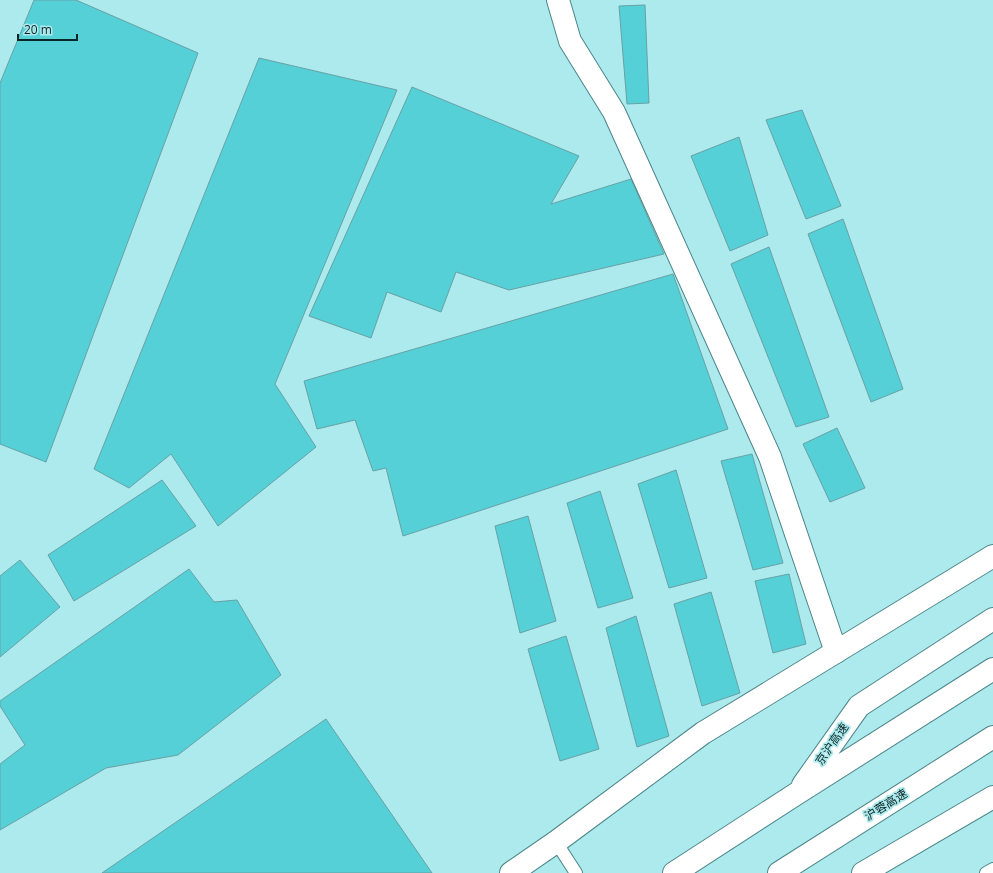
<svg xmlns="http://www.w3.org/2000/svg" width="993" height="873" viewBox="0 0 993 873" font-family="'Open Sans','Noto Sans SC',sans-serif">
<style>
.building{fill:#55d0d7;stroke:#67a1a5}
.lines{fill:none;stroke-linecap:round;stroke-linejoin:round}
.service-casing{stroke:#4b8589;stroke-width:14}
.minor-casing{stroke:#4b8589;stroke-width:24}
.motorway-casing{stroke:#4b8589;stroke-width:24}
.service{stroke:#fff;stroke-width:12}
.minor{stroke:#fff;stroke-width:22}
.motorway{stroke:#fff;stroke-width:22}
.labels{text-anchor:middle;stroke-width:3.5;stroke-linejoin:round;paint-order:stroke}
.street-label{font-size:12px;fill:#0c2526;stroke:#adeaed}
</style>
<rect width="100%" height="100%" fill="#adeaed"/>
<!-- building -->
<g class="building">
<polygon points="34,0 76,0 198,53 46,462 0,444 0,83"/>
<polygon points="645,5 649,103 627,104 619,6"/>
<polygon points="259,58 397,90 275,384 316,447 218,526 171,454 129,488 94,469"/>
<polygon points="412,87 579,156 551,204 631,179 664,254 509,290 456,272 441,312 387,292 371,338 309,316"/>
<polygon points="802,110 841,206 806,219 766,120"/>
<polygon points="739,137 768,235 730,251 691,156"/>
<polygon points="843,219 903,389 871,402 808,234"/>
<polygon points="769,247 829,417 796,427 731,264"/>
<polygon points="673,274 728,429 403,536 386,468 373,471 355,420 317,429 304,381"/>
<polygon points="837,428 865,488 830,502 803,444"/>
<polygon points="752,454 783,563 753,570 721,461"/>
<polygon points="676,470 707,578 669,588 638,484"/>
<polygon points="162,480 196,526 74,601 48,555"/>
<polygon points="600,491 633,598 598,608 567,503"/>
<polygon points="528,516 556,621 520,633 495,526"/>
<polygon points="20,560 60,607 0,657 0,576"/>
<polygon points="189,569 214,602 237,600 281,675 178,755 106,768 0,830 0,764 25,745 0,706 0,701"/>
<polygon points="789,574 806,644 773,653 755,581"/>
<polygon points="711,592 740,693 702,706 674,604"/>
<polygon points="636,616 669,736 637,747 606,628"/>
<polygon points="566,636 599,749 560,761 528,649"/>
<polygon points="326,719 432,873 102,873"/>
</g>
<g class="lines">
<defs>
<g id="service">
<polyline points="556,842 576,873"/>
<polyline points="986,873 993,869"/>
</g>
<g id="minor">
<polyline points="558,0 570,41 614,112 770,457 836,652"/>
<polyline points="511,873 556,842 703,733 993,556"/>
</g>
<g id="motorway">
<polyline points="803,785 859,706 993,619"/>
<polyline points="674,873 796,794 993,669"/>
<polyline points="779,873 993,737"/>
<polyline points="863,873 993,797"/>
</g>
</defs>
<!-- service casing -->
<use href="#service" class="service-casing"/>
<!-- minor casing -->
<use href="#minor" class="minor-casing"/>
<!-- motorway casing -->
<use href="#motorway" class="motorway-casing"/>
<!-- service -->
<use href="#service" class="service"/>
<!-- minor -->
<use href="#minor" class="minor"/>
<!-- motorway -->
<use href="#motorway" class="motorway"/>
</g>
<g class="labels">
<!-- street labels -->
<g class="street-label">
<text transform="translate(832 744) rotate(-55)" y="4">京沪高速</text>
<text transform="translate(886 805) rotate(-32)" y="4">沪蓉高速</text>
</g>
</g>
<!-- scale -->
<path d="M18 34v6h59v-6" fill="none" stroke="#0c2526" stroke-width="2"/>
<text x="24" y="34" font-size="12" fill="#0c2526" stroke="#adeaed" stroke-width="3" paint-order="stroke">20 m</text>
</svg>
